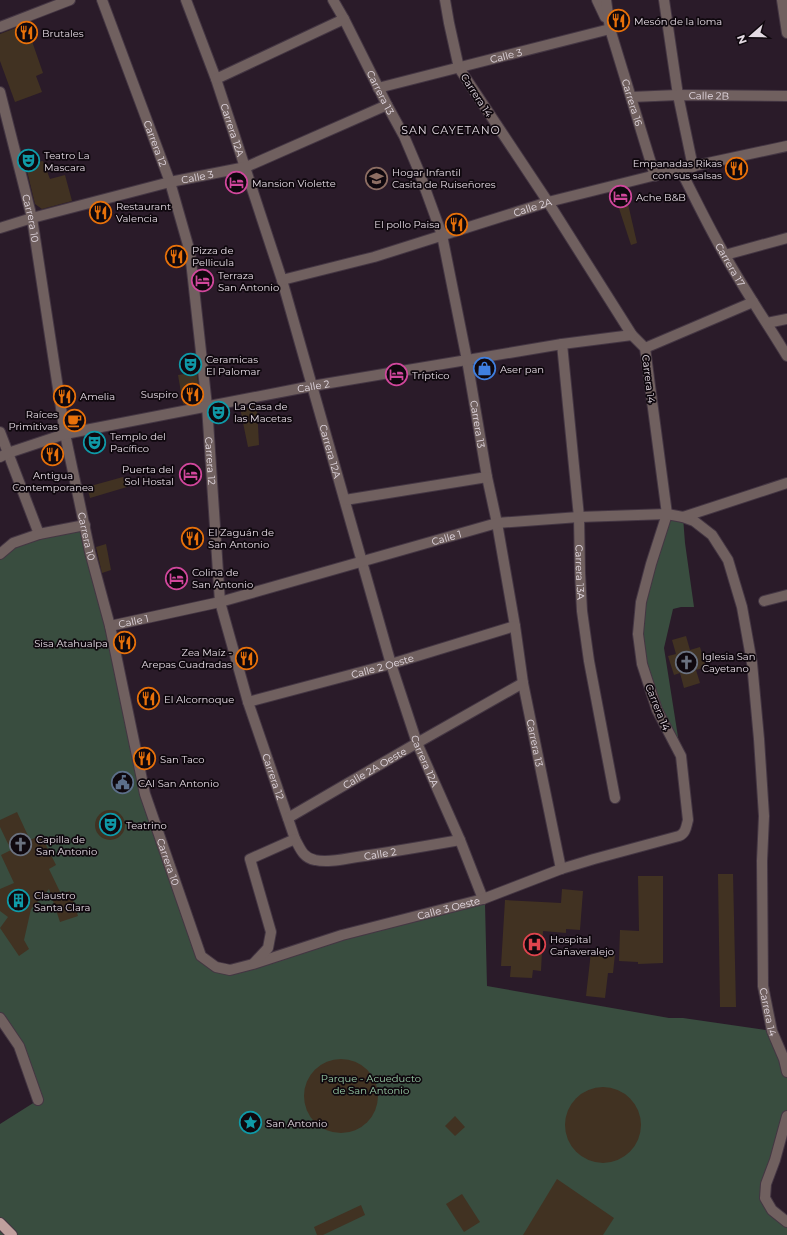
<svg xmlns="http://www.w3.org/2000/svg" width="787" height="1235" viewBox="0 0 787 1235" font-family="Montserrat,sans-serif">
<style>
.green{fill:#394d3f}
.building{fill:#413222}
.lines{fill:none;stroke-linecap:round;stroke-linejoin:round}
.minor-casing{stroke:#443643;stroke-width:12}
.major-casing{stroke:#443643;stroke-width:12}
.minor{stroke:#70605f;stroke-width:10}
.major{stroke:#c0a09e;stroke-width:10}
.labels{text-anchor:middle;stroke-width:3.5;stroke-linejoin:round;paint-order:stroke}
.poi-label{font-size:10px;fill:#e4dae3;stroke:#0f080e;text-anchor:start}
.street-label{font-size:10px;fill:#e4dae3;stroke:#0f080e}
.park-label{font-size:10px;fill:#9bcfa9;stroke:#0f080e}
.neighbourhood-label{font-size:11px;letter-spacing:1px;fill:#e4dae3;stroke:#0f080e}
</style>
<rect width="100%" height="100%" fill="#2a1b29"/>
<!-- green -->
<g class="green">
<polygon points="667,514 683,517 685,543 694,607 681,607 673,609 664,648 681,756 657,710 638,634"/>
<polygon points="85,525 145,794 201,956 230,970 483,899 485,904 487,986 669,1018 683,1018 772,1031 787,1072 787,1116 765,1198 787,1222 787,1235 0,1235 0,1124 38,1100 19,1046 0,1018 0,554 13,543"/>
</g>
<!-- building -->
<g class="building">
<polygon points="26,24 43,73 36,76 42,92 15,102 0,61 0,34"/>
<polygon points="34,156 36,162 43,161 50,179 65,175 72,201 42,209 35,204 24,158"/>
<polygon points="625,191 637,243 631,245 614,193"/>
<polygon points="197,372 199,395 197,402 183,404 178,375"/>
<polygon points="257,406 259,445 248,447 240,408"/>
<polygon points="123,477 127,487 90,498 87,487"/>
<polygon points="106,544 111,570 102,573 96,547"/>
<polygon points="686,636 690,650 700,647 706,667 696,670 700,683 684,688 680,673 674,675 668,656 676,654 672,640"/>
<polygon points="126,776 129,786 118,790 115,780"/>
<circle cx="110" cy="825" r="15"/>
<polygon points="17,812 30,840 41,835 56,865 49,869 61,894 70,891 78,916 60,922 49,889 31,909 24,940 29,949 19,956 0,928 8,917 0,911 0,889 14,883 1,855 11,850 0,827 0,820"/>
<polygon points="718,874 733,874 736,1007 720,1007"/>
<polygon points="638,876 663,876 663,963 638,964 638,962 619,961 620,930 639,931"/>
<polygon points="562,889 583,891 580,930 566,929 566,933 543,931 541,971 533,970 532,978 510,977 511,966 501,966 505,900 561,903"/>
<polygon points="591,952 615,954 613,973 608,973 605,998 586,996"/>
<circle cx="341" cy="1096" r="37"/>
<circle cx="603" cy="1125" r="38"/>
<polygon points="455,1116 465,1127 455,1136 445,1126"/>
<polygon points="557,1179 614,1218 603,1235 523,1235"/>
<polygon points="462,1194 480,1222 464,1232 446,1204"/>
<polygon points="361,1205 365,1215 323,1235 317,1235 314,1227"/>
</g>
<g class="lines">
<defs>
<g id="minor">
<path id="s1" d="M 102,0 L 170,182 L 190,252 L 207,406 L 220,602 L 248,702 L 295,839 C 300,848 303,858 315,860 C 328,863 344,859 357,857 C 392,852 426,846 460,840"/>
<path id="s2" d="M 186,0 L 216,79 L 282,280 L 391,664 L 417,743 L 460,840 L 483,899"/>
<path id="s3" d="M 333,0 L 344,19 L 387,105 L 404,136 L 418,169 L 442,235 L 467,360 L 487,477 L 497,523 L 515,626 L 523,683 L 561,869"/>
<polyline points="597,0 605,17"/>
<path id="s4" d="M 606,0 L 610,29 L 655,176"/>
<polyline points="664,0 678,95 693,167"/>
<polyline points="782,0 787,33"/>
<polyline points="0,27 70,0"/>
<polyline points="216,79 344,19"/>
<path id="s5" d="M 378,88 L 610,29"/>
<path id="s6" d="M 0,92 L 32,218 L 65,434 L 90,552 L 110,626 L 145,794 L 201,956 L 216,967 L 230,970 L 253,964 L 342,935 L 483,899 L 561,869 L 594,859 L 679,836 C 686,833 686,827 688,820 L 681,756 L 657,710 L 642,664 L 638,634 L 641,602 L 651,564 L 667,514 L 645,348 L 632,335 L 548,202 L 459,68 L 449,23 L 445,0"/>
<path id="s7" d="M 631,97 L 678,95 L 787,96"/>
<path id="s8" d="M 680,169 C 695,198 709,228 726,257 C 745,291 767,323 787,356"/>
<path id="s9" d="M 0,228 L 32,218 L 170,182 L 246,167 L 387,105"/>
<polyline points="725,255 787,238"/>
<path id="s10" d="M 282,280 L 374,257 L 548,202 L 680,169 L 787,146"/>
<polyline points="767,323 787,319"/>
<path id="s11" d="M 562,344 L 579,517 L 580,573 L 582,611 L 589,661 L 615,798"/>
<polyline points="645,348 753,302"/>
<polyline points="0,432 39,534"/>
<path id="s12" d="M 0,457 L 8,453 L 65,434 L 312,386 L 562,344 L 632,335"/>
<polyline points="345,500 487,477"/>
<path id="s13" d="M 683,517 L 694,521 L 712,535 L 728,560 L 742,607 L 752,663 L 759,739 L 764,816 L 762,861 L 763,986 L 772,1031 L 784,1059 L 787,1072"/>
<polyline points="0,554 13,543 39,534 85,525"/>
<polyline points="764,601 787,595"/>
<path id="s14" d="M 110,626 L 220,602 L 497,523 L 579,517 L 667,514 L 683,517 L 787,483"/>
<path id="s15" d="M 248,702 L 391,664 L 515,626"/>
<path id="s16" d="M 288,818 L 417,743 L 523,683"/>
<polyline points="254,963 268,948 271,932 250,859 295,839"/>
<polyline points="0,1018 19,1046 38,1100"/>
<polyline points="787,1116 775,1160 766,1184 765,1198 772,1210 787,1222"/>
</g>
<polyline id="major" points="0,1223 12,1235"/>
</defs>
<!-- minor casing -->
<use href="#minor" class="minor-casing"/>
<!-- major casing -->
<use href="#major" class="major-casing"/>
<!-- minor -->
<use href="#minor" class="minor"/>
<!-- major -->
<use href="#major" class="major"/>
</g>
<!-- icons -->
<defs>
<symbol id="restaurant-ring" viewBox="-11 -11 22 22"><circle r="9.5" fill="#0f080e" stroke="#e8710a" stroke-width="1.5"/><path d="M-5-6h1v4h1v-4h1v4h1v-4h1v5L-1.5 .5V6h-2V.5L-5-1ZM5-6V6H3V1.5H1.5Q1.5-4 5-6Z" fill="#e8710a"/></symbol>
<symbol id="theatre-ring" viewBox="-11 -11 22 22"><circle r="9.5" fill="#0f080e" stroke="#0f9aa8" stroke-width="1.5"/><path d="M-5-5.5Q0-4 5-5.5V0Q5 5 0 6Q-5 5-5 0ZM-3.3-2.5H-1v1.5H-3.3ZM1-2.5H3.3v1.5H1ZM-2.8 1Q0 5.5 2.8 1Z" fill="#0f9aa8"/></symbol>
<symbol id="school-ring" viewBox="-11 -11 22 22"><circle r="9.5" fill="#0f080e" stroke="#8d6e63" stroke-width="1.5"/><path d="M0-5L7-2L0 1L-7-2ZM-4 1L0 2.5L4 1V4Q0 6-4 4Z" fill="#8d6e63"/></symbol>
<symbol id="hotel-ring" viewBox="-11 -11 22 22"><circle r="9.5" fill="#0f080e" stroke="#d1479c" stroke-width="1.5"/><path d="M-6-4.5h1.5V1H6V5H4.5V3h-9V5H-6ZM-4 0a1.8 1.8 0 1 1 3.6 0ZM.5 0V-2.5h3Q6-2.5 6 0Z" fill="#d1479c"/></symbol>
<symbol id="shop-ring" viewBox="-11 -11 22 22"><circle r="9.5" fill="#0f080e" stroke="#3f7fe0" stroke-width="1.5"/><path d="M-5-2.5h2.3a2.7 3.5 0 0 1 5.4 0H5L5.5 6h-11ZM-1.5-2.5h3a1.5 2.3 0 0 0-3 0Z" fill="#3f7fe0"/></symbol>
<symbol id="cafe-ring" viewBox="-11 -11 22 22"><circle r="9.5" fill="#0f080e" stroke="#e8710a" stroke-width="1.5"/><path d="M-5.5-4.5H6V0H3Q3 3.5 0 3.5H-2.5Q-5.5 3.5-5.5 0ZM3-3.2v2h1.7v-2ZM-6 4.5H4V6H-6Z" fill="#e8710a"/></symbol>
<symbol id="church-ring" viewBox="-11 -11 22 22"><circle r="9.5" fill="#0f080e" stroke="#6b7280" stroke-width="1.5"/><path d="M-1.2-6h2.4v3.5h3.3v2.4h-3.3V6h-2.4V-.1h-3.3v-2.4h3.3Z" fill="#6b7280"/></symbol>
<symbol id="civic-ring" viewBox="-11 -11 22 22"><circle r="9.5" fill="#0f080e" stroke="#5c6f8a" stroke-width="1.5"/><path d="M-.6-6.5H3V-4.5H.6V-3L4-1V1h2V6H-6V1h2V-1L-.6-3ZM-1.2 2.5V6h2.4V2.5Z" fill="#5c6f8a"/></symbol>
<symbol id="building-ring" viewBox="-11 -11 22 22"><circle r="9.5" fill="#0f080e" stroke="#0f9aa8" stroke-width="1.5"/><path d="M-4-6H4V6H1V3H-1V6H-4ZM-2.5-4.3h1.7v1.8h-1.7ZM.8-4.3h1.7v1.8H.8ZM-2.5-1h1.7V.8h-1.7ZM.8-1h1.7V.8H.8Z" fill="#0f9aa8"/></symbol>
<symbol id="hospital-ring" viewBox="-11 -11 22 22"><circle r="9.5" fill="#0f080e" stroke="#e0444e" stroke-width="1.5"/><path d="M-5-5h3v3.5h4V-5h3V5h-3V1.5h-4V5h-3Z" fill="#e0444e"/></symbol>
<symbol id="sight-ring" viewBox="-11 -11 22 22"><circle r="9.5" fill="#0f080e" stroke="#0f9aa8" stroke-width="1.5"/><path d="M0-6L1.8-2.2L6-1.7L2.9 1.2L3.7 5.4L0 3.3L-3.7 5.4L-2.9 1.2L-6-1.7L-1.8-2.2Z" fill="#0f9aa8"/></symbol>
</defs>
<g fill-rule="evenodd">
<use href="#restaurant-ring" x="606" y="8" width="25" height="25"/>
<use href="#restaurant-ring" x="14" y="20" width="25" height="25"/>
<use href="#theatre-ring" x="16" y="148" width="25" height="25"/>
<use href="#restaurant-ring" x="724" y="156" width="25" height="25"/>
<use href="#school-ring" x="364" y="166" width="25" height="25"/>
<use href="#hotel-ring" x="224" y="170" width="25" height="25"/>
<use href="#hotel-ring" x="608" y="184" width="25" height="25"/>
<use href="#restaurant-ring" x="88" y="200" width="25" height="25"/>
<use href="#restaurant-ring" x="444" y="212" width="25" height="25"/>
<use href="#restaurant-ring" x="164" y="244" width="25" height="25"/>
<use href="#hotel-ring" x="190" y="268" width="25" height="25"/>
<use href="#theatre-ring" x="178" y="352" width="25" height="25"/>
<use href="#shop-ring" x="472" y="356" width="25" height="25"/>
<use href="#hotel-ring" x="384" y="362" width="25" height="25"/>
<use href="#restaurant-ring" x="180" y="382" width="25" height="25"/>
<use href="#restaurant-ring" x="52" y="384" width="25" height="25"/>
<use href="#theatre-ring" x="206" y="400" width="25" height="25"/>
<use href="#cafe-ring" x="62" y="408" width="25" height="25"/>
<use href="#theatre-ring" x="82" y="430" width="25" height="25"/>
<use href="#restaurant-ring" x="40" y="442" width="25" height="25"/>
<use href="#hotel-ring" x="178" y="462" width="25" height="25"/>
<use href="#restaurant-ring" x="180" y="526" width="25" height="25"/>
<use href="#hotel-ring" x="164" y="566" width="25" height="25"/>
<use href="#restaurant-ring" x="112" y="630" width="25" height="25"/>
<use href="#restaurant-ring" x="234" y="646" width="25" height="25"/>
<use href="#church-ring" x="674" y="650" width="25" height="25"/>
<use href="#restaurant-ring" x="136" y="686" width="25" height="25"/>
<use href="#restaurant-ring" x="132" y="746" width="25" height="25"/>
<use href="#civic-ring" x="110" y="770" width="25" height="25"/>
<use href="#theatre-ring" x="98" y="812" width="25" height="25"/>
<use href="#church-ring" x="8" y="832" width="25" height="25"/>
<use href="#building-ring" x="6" y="888" width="25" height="25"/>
<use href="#hospital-ring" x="522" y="932" width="25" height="25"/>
<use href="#sight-ring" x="238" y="1110" width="25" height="25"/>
</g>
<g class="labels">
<!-- poi labels -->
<g class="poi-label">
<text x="634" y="25">Mesón de la loma</text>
<text x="42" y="37">Brutales</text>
<text x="44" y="159">Teatro La<tspan x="44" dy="12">Mascara</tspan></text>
<text x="722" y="167" text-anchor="end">Empanadas Rikas<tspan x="722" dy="12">con sus salsas</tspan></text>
<text x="392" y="176">Hogar Infantil<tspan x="392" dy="12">Casita de Ruiseñores</tspan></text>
<text x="252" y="187">Mansion Violette</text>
<text x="636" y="201">Ache B&amp;B</text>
<text x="116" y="210">Restaurant<tspan x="116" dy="12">Valencia</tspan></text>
<text x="440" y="228" text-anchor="end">El pollo Paisa</text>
<text x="192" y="254">Pizza de<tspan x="192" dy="12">Pellicula</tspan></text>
<text x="218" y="279">Terraza<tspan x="218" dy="12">San Antonio</tspan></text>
<text x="206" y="363">Ceramicas<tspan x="206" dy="12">El Palomar</tspan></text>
<text x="500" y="373">Aser pan</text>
<text x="412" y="379">Tríptico</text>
<text x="178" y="398" text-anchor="end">Suspiro</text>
<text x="80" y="400">Amelia</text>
<text x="234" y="410">La Casa de<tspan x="234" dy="12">las Macetas</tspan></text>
<text x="58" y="418" text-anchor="end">Raíces<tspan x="58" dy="12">Primitivas</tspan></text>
<text x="110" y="440">Templo del<tspan x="110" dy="12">Pacífico</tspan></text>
<text x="174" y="473" text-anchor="end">Puerta del<tspan x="174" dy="12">Sol Hostal</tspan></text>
<text x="53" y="479" text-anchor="middle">Antigua<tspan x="53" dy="12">Contemporanea</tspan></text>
<text x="208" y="536">El Zaguán de<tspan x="208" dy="12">San Antonio</tspan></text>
<text x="192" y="576">Colina de<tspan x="192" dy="12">San Antonio</tspan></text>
<text x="108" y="647" text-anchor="end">Sisa Atahualpa</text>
<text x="232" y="656" text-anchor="end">Zea Maíz -<tspan x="232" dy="12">Arepas Cuadradas</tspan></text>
<text x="702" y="660">Iglesia San<tspan x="702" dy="12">Cayetano</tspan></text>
<text x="164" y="703">El Alcornoque</text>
<text x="160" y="763">San Taco</text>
<text x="138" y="787">CAI San Antonio</text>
<text x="126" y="829">Teatrino</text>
<text x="36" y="843">Capilla de<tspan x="36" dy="12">San Antonio</tspan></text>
<text x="34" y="899">Claustro<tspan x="34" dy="12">Santa Clara</tspan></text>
<text x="550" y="943">Hospital<tspan x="550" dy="12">Cañaveralejo</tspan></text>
<text x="266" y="1127">San Antonio</text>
</g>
<!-- street labels -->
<g class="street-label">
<text dy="4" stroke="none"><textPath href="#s5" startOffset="132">Calle 3</textPath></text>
<text dy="4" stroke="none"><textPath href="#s3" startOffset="104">Carrera 13</textPath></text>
<text transform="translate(477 95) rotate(57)" y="4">Carrera 14</text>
<text dy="4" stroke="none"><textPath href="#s7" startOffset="78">Calle 2B</textPath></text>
<text dy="4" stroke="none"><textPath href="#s4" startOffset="106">Carrera 16</textPath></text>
<text dy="4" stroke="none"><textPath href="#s2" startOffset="138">Carrera 12A</textPath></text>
<text dy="4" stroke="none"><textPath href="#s1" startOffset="153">Carrera 12</textPath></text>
<text dy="4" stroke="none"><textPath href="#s9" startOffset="204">Calle 3</textPath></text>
<text dy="4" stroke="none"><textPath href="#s10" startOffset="261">Calle 2A</textPath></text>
<text dy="4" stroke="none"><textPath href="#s6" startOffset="130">Carrera 10</textPath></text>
<text dy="4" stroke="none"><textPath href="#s8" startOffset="108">Carrera 17</textPath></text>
<text transform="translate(649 379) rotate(83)" y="4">Carrera 14</text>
<text dy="4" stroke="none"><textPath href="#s12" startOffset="322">Calle 2</textPath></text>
<text dy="4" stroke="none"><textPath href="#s3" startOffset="452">Carrera 13</textPath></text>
<text dy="4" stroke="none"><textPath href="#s2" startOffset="474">Carrera 12A</textPath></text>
<text dy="4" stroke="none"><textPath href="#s1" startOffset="477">Carrera 12</textPath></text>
<text dy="4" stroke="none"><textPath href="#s6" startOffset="453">Carrera 10</textPath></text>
<text dy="4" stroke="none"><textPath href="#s14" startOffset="348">Calle 1</textPath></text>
<text dy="4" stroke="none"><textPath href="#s11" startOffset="229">Carrera 13A</textPath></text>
<text dy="4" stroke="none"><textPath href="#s14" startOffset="24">Calle 1</textPath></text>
<text dy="4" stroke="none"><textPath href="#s15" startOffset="139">Calle 2 Oeste</textPath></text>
<text transform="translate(658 707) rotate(68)" y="4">Carrera 14</text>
<text dy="4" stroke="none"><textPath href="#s3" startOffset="776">Carrera 13</textPath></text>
<text dy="4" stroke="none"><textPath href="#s2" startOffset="798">Carrera 12A</textPath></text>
<text dy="4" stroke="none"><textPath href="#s16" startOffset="100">Calle 2A Oeste</textPath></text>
<text dy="4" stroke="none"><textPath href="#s1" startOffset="801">Carrera 12</textPath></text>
<text dy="4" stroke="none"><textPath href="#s1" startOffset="963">Calle 2</textPath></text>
<text dy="4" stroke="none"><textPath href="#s6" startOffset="789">Carrera 10</textPath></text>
<text dy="4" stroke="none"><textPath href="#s6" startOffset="1149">Calle 3 Oeste</textPath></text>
<text dy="4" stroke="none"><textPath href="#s13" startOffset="520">Carrera 14</textPath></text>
</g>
<!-- park labels -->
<g class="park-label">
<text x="371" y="1082">Parque - Acueducto<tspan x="371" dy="12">de San Antonio</tspan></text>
</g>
<!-- neighbourhood labels -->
<g class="neighbourhood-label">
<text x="451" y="134">SAN CAYETANO</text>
</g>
</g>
<!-- north arrow -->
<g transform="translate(751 36) rotate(250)" stroke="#0f080e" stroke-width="3" paint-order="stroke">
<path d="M0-3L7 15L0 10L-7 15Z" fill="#e4dae3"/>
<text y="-6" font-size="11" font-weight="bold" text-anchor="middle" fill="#e4dae3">N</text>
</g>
</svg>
